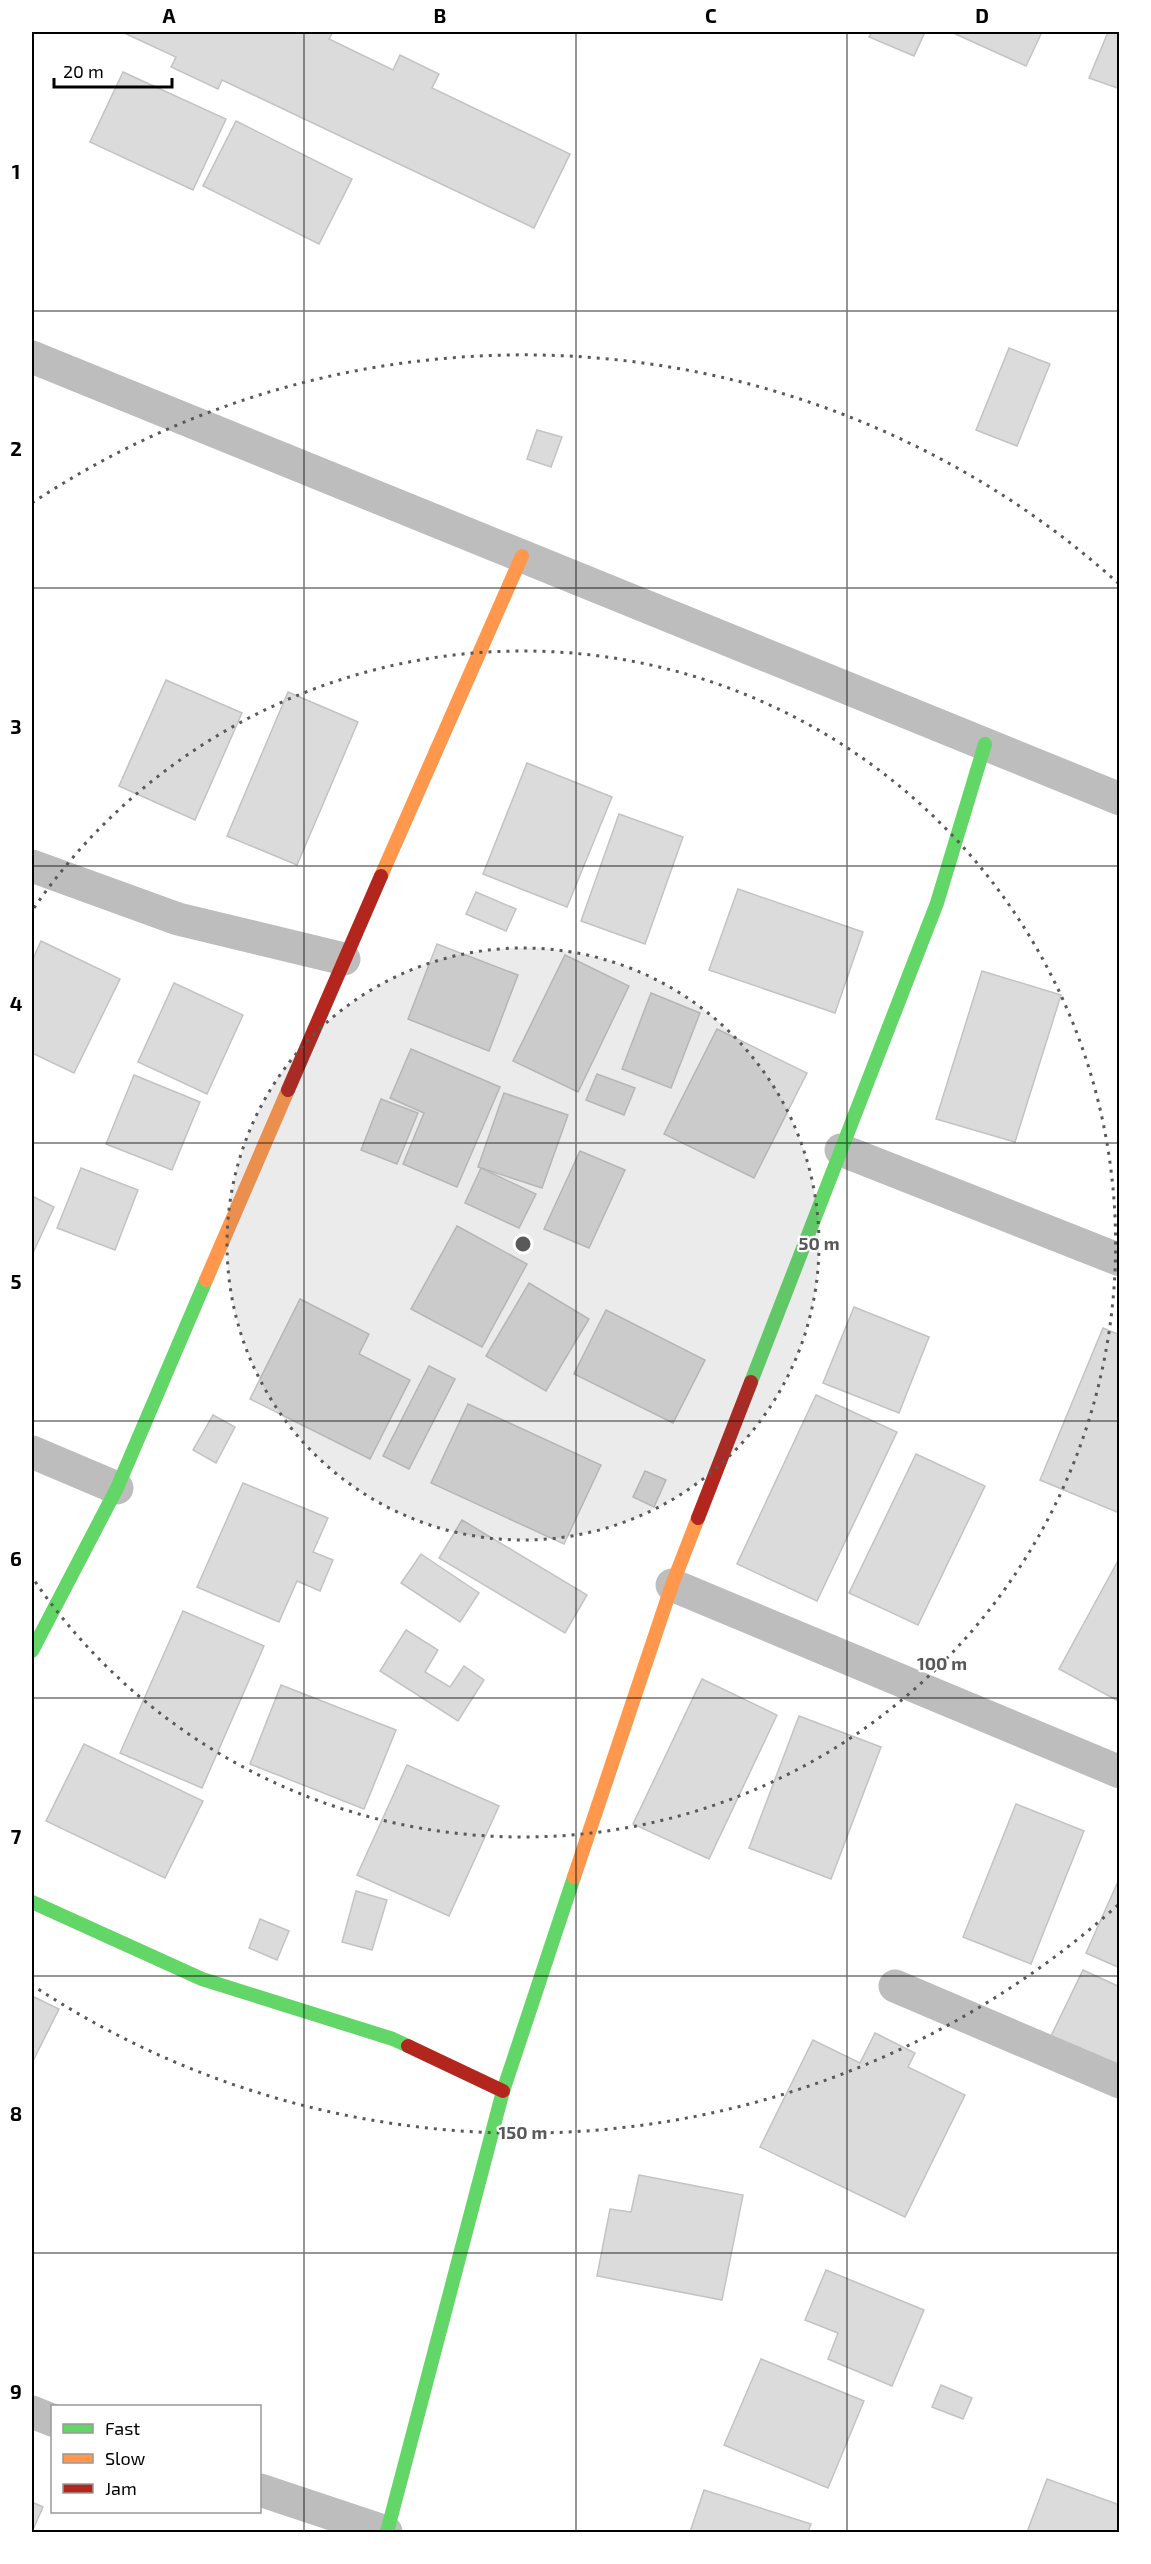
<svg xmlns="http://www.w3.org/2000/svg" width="1151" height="2564" viewBox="0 0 1151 2564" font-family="'Exo 2',sans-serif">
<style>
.building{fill:#dbdbdb;stroke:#c3c3c3;stroke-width:1.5}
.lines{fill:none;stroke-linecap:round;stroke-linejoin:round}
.street{stroke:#bdbdbd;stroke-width:33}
.fast{stroke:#63d668;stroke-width:14}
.slow{stroke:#ff974d;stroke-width:14}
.jam{stroke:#b3261e;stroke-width:14}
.grid{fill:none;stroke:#000;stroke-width:1.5;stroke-opacity:0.55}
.ring{fill:none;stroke:#595959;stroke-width:3;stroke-dasharray:3 6}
.centre{fill:#595959;stroke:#fff;stroke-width:3}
.ring-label{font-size:18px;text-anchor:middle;font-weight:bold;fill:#595959;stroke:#fff;stroke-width:4.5;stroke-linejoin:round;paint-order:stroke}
.neatline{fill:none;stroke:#000;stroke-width:2}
.grid-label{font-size:20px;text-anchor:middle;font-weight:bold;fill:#000}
</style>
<rect width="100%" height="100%" fill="#fff"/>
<!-- building -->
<g class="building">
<polygon points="122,32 333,32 329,39 393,70 400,55 439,74 432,88 570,154 534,228 222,80 218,89 171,67 176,57"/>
<polygon points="872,32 925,32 914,56 869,37"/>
<polygon points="951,32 1042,32 1026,66"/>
<polygon points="1108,32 1120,32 1120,89 1089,78"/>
<polygon points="123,72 226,119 193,190 90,142"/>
<polygon points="236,121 352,179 319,244 203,186"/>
<polygon points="1009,348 1050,364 1017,446 976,430"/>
<polygon points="537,430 562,437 551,467 527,459"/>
<polygon points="166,680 242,713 195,820 119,786"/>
<polygon points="288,692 358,722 297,865 227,836"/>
<polygon points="527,763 612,797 567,907 483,874"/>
<polygon points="619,814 683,837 645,944 581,921"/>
<polygon points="738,889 863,932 835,1013 709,970"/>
<polygon points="476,892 516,909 506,931 466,914"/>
<polygon points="41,941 120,979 74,1073 32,1053 32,961"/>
<polygon points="437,944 518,975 489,1051 408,1019"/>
<polygon points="565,955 629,986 578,1092 513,1061"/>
<polygon points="982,971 1061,995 1015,1142 936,1119"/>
<polygon points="174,983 243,1015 207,1094 138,1062"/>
<polygon points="651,993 700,1013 671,1088 622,1069"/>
<polygon points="717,1029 807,1073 754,1178 664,1134"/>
<polygon points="411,1049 500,1087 457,1187 403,1164 424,1113 390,1098"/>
<polygon points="597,1074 635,1088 624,1115 586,1100"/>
<polygon points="134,1075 200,1102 172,1170 106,1144"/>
<polygon points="504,1093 568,1115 542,1188 478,1167"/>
<polygon points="381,1099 418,1113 397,1164 361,1150"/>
<polygon points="580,1151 625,1170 589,1248 544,1229"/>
<polygon points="81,1168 138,1190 115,1250 57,1228"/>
<polygon points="481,1168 536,1194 519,1228 465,1203"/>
<polygon points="32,1196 54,1207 32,1255"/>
<polygon points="457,1226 527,1264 482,1347 411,1309"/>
<polygon points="529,1283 589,1319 546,1391 486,1356"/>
<polygon points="300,1299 369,1334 359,1354 410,1380 370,1459 250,1399"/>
<polygon points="854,1307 929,1337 899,1413 823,1383"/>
<polygon points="606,1310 705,1360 673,1423 574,1374"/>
<polygon points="1103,1328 1120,1335 1119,1513 1040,1480"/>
<polygon points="429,1366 455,1379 409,1469 383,1456"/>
<polygon points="816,1395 897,1432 817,1601 737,1564"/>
<polygon points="468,1404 601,1465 564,1544 431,1483"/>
<polygon points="213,1415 235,1427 216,1463 193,1450"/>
<polygon points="916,1454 985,1486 918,1625 849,1593"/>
<polygon points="645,1471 666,1480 654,1507 633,1497"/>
<polygon points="243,1483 328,1518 313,1552 333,1560 320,1591 297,1581 279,1622 197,1587"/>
<polygon points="462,1520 587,1595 565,1633 439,1558"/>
<polygon points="421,1554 479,1593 460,1622 401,1583"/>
<polygon points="1120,1557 1120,1702 1059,1669"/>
<polygon points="183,1611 264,1646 202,1788 120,1753"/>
<polygon points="406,1630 438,1650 425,1672 450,1687 464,1666 484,1680 458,1721 380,1671"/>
<polygon points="702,1679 777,1715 709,1859 633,1824"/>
<polygon points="281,1685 396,1730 364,1809 250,1764"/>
<polygon points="799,1716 881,1747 831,1879 749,1848"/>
<polygon points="84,1744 203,1801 165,1878 46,1821"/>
<polygon points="407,1765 499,1806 449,1916 357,1875"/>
<polygon points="1016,1804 1084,1831 1031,1964 963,1937"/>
<polygon points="1120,1877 1120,1968 1086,1953"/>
<polygon points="356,1891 387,1900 372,1950 342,1942"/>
<polygon points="260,1919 289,1931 277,1960 249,1948"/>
<polygon points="1083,1970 1120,1987 1120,2068 1051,2036"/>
<polygon points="32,1996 59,2009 32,2063"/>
<polygon points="875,2033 915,2053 908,2067 965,2095 905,2217 760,2147 813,2040 860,2063"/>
<polygon points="639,2175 743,2195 722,2300 597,2276 610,2209 631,2212"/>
<polygon points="826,2270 924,2310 892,2386 828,2359 838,2333 805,2320"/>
<polygon points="761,2359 864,2401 828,2488 724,2445"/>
<polygon points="941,2385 972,2398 963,2419 932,2407"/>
<polygon points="1047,2479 1120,2505 1120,2532 1027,2532"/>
<polygon points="704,2490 811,2524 808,2532 690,2532"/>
<polygon points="32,2502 43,2507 32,2532"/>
</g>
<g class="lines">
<!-- street -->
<g class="street">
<polyline points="32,357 1120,799"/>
<polyline points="32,866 178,919 344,959"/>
<polyline points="841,1150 1120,1260"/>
<polyline points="32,1452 117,1488"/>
<polyline points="672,1585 1120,1772"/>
<polyline points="895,1986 1120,2082"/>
<polyline points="32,2412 52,2420"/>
<polyline points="260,2490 386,2532"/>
</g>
<!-- fast -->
<g class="fast">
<polyline points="751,1382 937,903 985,744"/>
<polyline points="32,1651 117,1488 206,1280"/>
<polyline points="32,1902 202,1979 393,2039 408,2046"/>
<polyline points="387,2532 503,2091 574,1877"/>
</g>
<!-- slow -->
<g class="slow">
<polyline points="381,876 522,556"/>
<polyline points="206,1280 288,1090"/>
<polyline points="574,1877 672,1585 698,1518"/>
</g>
<!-- jam -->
<g class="jam">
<polyline points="288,1090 381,876"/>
<polyline points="698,1518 751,1382"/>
<polyline points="408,2046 503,2091"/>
</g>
</g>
<!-- grid -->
<path class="grid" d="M 304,32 L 304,2532M 576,32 L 576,2532M 847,32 L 847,2532M 32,311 L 1120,311M 32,588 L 1120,588M 32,866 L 1120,866M 32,1143 L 1120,1143M 32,1421 L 1120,1421M 32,1698 L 1120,1698M 32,1976 L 1120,1976M 32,2253 L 1120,2253"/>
<!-- distance rings -->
<circle cx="523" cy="1244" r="296" fill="#595959" fill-opacity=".12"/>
<g class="ring">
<circle cx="523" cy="1244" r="296"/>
<path d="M34 908A593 593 0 1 1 34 1580"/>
<path d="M1118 1905A889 889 0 0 1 32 1985M32 503A889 889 0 0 1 1118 583"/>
</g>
<circle cx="523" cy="1244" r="9" class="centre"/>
<g class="ring-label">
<text x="819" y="1250">50 m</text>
<text x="942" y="1670">100 m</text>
<text x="523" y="2139">150 m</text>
</g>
<!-- border -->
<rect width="1151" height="2564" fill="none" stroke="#ffffff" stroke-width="66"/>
<!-- legend -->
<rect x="51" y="2405" width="210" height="108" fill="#ffffff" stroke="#999999" stroke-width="1.5"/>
<rect x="63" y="2424" width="30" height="9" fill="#63d668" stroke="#999999" stroke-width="1.5"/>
<text x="105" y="2435" font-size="18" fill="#000000">Fast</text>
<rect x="63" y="2454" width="30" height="9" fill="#ff974d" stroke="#999999" stroke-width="1.5"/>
<text x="105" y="2465" font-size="18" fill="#000000">Slow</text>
<rect x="63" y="2484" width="30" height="9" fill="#b3261e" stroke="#999999" stroke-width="1.5"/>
<text x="105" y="2495" font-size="18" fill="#000000">Jam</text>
<!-- scale -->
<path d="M54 78v9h118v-9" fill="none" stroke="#000000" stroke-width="3"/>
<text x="63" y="78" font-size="18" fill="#000000" stroke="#ffffff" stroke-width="4.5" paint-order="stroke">20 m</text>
<rect x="33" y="33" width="1085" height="2498" class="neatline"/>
<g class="grid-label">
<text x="169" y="23">A</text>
<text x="440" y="23">B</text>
<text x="711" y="23">C</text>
<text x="982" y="23">D</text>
<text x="16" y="179">1</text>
<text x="16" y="456">2</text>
<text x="16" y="734">3</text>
<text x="16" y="1011">4</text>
<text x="16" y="1289">5</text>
<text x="16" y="1566">6</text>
<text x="16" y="1844">7</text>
<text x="16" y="2121">8</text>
<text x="16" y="2399">9</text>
</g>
</svg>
